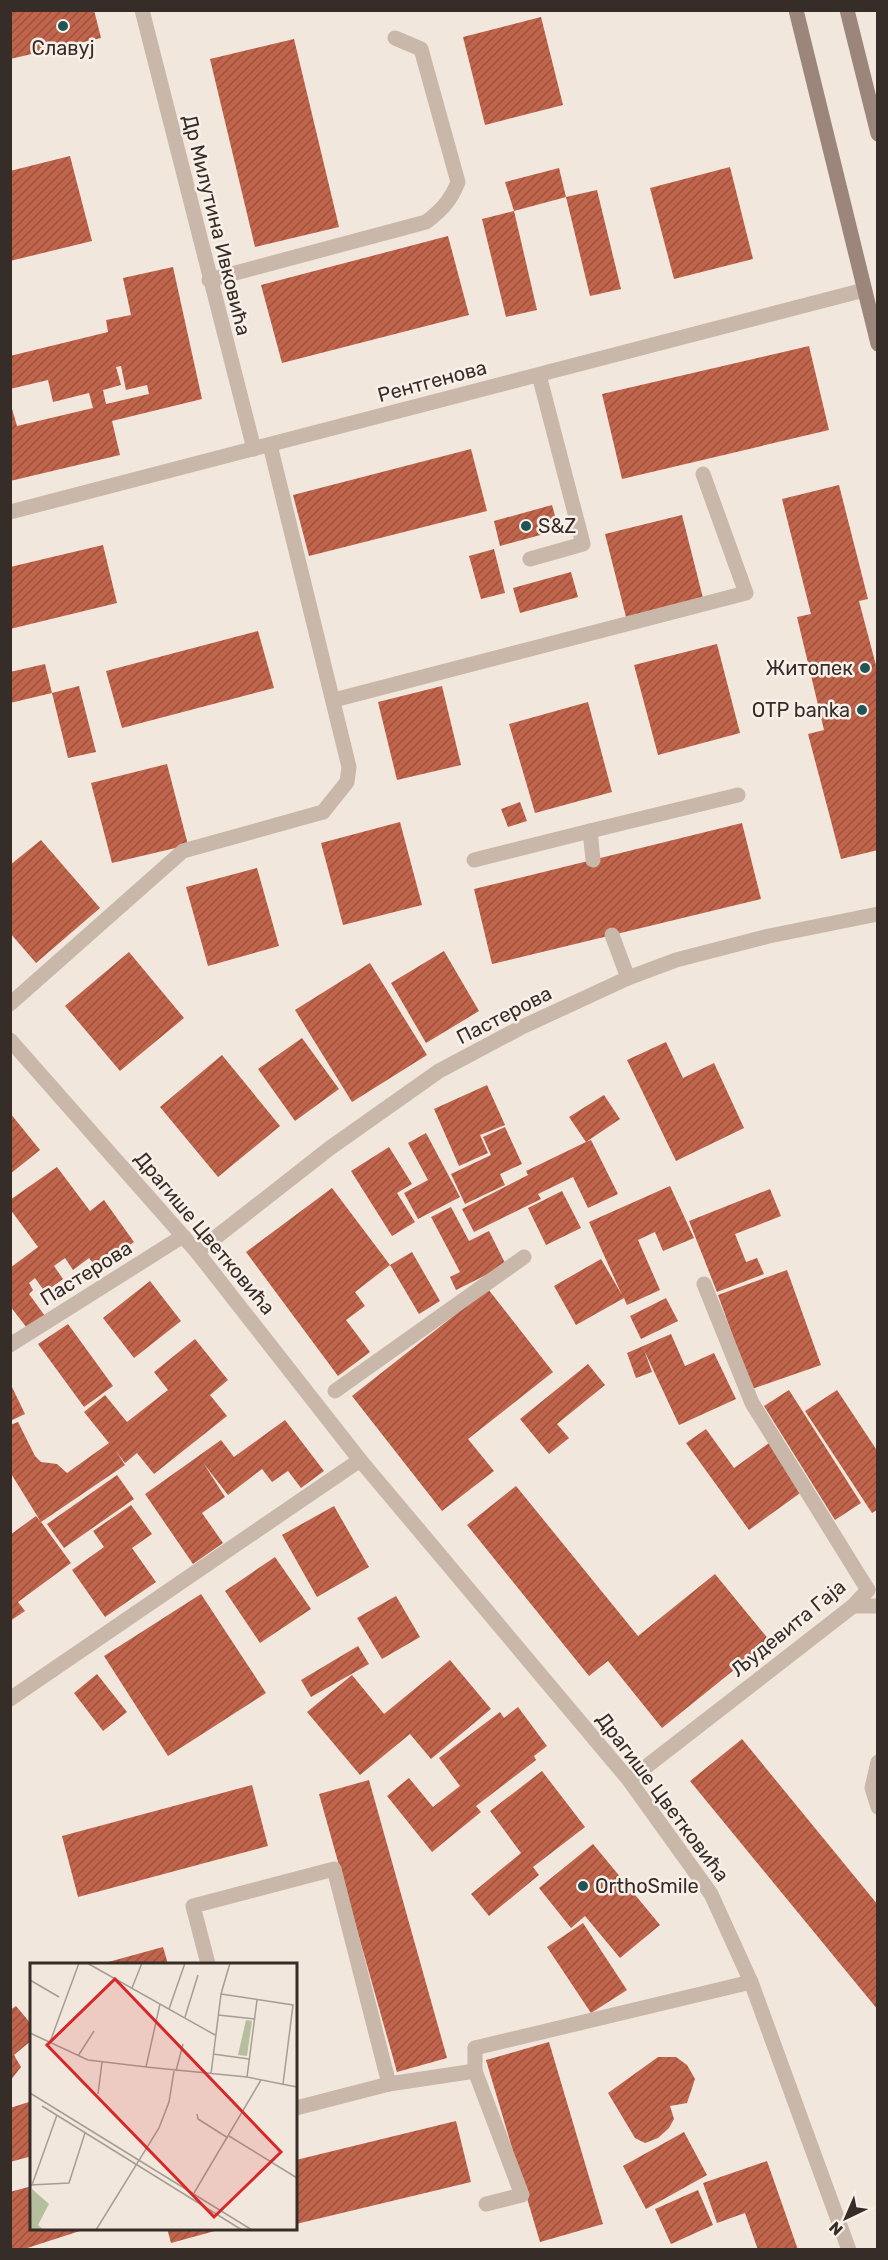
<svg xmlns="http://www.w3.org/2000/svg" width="888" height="2260" viewBox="0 0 888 2260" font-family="Rubik,sans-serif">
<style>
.building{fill:url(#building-hatch);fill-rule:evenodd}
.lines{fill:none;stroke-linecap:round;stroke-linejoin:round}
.lane{stroke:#c9b7a9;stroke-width:15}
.street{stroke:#c9b7a9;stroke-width:15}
.secondary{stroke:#9c867b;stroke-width:15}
.poi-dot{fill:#205456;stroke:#f9f1e9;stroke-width:2}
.labels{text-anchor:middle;stroke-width:5;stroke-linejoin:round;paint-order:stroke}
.poi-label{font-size:20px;fill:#362d29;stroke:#f9f1e9;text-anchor:start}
.street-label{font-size:20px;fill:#362d29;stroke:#f9f1e9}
.inset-road{fill:none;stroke:#a69d95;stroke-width:1.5}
.view{fill:#d62828;fill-opacity:0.15;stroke:#d62828;stroke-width:3}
.inset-edge{fill:none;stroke:#362d29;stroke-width:3}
</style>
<defs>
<pattern id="building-hatch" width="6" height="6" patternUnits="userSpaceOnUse" patternTransform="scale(1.5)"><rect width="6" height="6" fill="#c0644c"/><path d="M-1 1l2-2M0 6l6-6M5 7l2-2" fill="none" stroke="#9d533f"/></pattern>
</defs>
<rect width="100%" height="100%" fill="#f1e7dd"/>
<!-- building -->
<g class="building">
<polygon points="10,10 94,10 101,38 10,59"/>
<polygon points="541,17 563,105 485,125 463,37"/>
<polygon points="294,39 339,227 255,247 210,59"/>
<polygon points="70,156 92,241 10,261 10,171"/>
<polygon points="730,167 753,259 674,279 650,188"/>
<polygon points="559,168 566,197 514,211 505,182"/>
<polygon points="597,190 621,289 590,296 566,197"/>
<polygon points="514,211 537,310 506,317 482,219"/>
<polygon points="448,236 469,315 282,363 261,285"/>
<path d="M 173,267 L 202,399 L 112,421 L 120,455 L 10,481 L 10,402 L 17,426 L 93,408 L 89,393 L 53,402 L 48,380 L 10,389 L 10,356 L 108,332 L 106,320 L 131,315 L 123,278 ZM 121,366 L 126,390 L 147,385 L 149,394 L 106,404 L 103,390 L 121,385 L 116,367 Z"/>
<polygon points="809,346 829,430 622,479 602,394"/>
<polygon points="471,449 487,511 309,556 293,495"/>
<polygon points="839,485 868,599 859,601 878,673 878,850 841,859 808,734 824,730 797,617 811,614 782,499"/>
<polygon points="552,505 559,530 500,546 494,521"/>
<polygon points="682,515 704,602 627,621 605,534"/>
<polygon points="103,545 117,603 10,629 10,567"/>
<polygon points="494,549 505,593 481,599 469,556"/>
<polygon points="571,572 578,597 520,613 513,588"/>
<polygon points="258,631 274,688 122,728 106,671"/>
<polygon points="717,644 740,733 658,755 634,665"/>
<polygon points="45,664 52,693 10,703 10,672"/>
<polygon points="79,686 96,752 68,758 52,693"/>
<polygon points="442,686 461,765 397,780 378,702"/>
<polygon points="588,702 612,792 535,813 509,724"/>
<polygon points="167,764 188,845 112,863 91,783"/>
<polygon points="520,802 527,821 508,827 501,809"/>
<polygon points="400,822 422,905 343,925 321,843"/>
<polygon points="742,823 761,899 492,964 474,889"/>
<polygon points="41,840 100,908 36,963 10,933 10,865"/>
<polygon points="257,868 279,946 208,966 186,887"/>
<polygon points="444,951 479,1011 426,1043 391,983"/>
<polygon points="129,952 184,1018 120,1071 65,1006"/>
<polygon points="370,963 427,1055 352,1102 295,1010"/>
<polygon points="302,1038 339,1089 295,1121 258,1069"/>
<polygon points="666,1042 683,1078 714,1063 744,1128 676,1161 627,1060"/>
<polygon points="222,1055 280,1126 218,1177 160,1107"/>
<polygon points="487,1085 505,1125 480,1135 488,1153 459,1166 434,1109"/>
<polygon points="604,1095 620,1119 586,1142 591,1140 618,1194 588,1208 573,1177 538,1194 541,1199 474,1232 462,1209 528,1175 526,1171 586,1142 569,1117"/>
<polygon points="10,1113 40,1150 10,1174"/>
<polygon points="505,1127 522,1164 500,1174 505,1185 465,1204 451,1174 491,1155 483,1137"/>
<polygon points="426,1133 460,1197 418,1219 404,1193 428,1180 408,1143"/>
<polygon points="389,1147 412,1184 397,1193 415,1222 392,1236 351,1171"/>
<polygon points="57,1167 90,1211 104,1200 134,1242 97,1268 89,1258 73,1270 65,1258 54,1266 63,1279 45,1292 35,1278 29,1283 33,1290 29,1294 45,1316 27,1328 10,1306 10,1268 38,1247 10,1209 10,1200"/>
<polygon points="670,1186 694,1238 663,1251 655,1232 638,1240 660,1290 627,1305 624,1298 576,1325 554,1286 601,1259 622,1295 589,1222"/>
<polygon points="332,1188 390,1265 355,1292 365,1306 346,1320 370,1352 338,1376 246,1252"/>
<polygon points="770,1189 781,1216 735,1234 746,1262 757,1258 764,1274 717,1292 689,1221"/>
<polygon points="562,1191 581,1228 546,1245 528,1208"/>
<polygon points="451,1207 469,1241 489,1231 506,1265 456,1290 450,1277 460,1272 431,1217"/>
<polygon points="412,1252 440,1301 419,1314 390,1265"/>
<polygon points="787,1270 821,1365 752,1389 718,1295"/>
<polygon points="150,1281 181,1321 134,1358 103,1318"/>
<polygon points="488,1289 553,1372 468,1439 494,1471 442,1511 352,1396"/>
<polygon points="666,1298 678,1321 641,1339 630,1316"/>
<polygon points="68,1324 113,1386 84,1407 38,1344"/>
<polygon points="671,1334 685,1366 714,1353 736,1399 679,1425 644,1350 652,1372 636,1378 627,1353"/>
<polygon points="195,1339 228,1380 210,1395 227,1416 154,1474 137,1453 125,1463 116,1451 125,1465 41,1522 71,1563 18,1602 25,1611 10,1621 10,1535 36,1516 41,1522 10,1472 10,1425 18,1422 35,1456 41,1462 57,1464 67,1473 109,1443 84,1412 105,1395 127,1422 168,1390 154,1372"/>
<polygon points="588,1364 605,1385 557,1424 569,1438 549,1454 520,1419"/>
<polygon points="10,1383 25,1414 10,1421"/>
<polygon points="789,1390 861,1503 835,1520 764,1406"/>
<polygon points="837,1390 878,1452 878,1509 872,1513 805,1411"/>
<polygon points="285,1420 324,1471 301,1488 288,1471 272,1482 262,1469 228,1495 204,1464 225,1497 202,1513 223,1543 193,1564 145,1494 221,1440 234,1457"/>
<polygon points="706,1429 734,1468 769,1443 803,1491 749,1530 686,1443"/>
<polygon points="117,1475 134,1499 64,1548 47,1524"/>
<polygon points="516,1486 638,1636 715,1574 770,1641 662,1728 608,1661 589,1676 467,1525"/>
<polygon points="131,1505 152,1534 132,1548 156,1582 105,1617 72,1570 104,1547 93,1531"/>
<polygon points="334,1506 369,1567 317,1597 282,1535"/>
<polygon points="275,1557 311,1609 260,1643 225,1591"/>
<polygon points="201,1594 266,1693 168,1756 104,1656"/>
<polygon points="396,1596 420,1637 382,1659 357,1618"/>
<polygon points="358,1646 369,1664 311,1697 301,1680"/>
<polygon points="450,1660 491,1709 431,1759 410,1734 360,1775 307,1712 352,1675 384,1714"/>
<polygon points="97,1674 127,1712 103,1731 74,1693"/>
<polygon points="518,1707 547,1746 534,1756 536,1760 476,1806 481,1812 432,1852 387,1796 409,1778 433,1807 460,1786 439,1758 500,1712 504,1718"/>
<polygon points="742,1739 878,1905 878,2010 690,1781"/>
<polygon points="542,1771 585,1827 533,1867 539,1875 489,1916 471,1894 521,1853 490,1811"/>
<polygon points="369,1780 447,2058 397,2072 319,1794"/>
<polygon points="252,1785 268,1846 78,1897 62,1836"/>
<polygon points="593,1844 660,1925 620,1958 585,1916 571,1928 539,1888"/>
<polygon points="583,1923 627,1990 591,2013 547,1947"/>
<polygon points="163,1947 168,1964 101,1964"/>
<polygon points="16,2006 32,2025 32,2040 14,2055 21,2067 10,2081 10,2010"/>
<polygon points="549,2042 603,2224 540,2242 486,2060"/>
<polygon points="658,2057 676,2057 687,2065 695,2079 687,2103 670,2106 674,2119 669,2128 658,2138 645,2143 635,2138 608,2093"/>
<polygon points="32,2101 32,2156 10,2162 10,2108"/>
<polygon points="456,2121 471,2182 296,2224 296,2160"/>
<polygon points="684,2132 707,2175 646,2209 623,2166"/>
<polygon points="767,2161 781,2201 798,2250 758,2250 745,2213 717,2223 703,2183"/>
<polygon points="32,2186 32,2228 86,2229 21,2250 10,2250 10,2192"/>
<polygon points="698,2190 713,2225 671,2244 655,2209"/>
<polygon points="167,2228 222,2228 222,2229 171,2243"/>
</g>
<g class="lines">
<!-- lane -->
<g class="lane">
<path d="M 209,280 L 426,222 C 442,210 451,200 458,182 L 421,49 L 395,38"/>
<polyline points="530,559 583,544 539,375"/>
<polyline points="334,700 746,593 703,474"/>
<polyline points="474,860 590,831"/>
<polyline points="593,860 590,831 738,795"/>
<polyline points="612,935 628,978"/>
<polyline points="10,1004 183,851 323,812"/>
<polyline points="704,1284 752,1403 868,1590"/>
<polyline points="335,1391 524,1257"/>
<polyline points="853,1606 878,1606"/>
<polyline points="878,1762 872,1788 878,1807"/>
<polyline points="208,1964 193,1906 334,1869 389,2084"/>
<polyline points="475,2048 475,2071 522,2195 486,2204"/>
<polyline points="296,2108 389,2084 475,2071"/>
</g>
<!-- street -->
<g class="street">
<polyline points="142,10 254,449"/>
<polyline points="270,445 349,767 347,782 323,812"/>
<polyline points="10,512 864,290"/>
<polyline points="10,1040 197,1252 360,1460"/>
<polyline points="197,1252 330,1148 439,1071 522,1027 628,978 676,960 769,936 878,914"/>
<polyline points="10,1345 183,1236"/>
<polyline points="10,1699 360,1460 629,1780 711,1894 751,1982 849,2250"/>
<polyline points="629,1780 853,1606 868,1590"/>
<polyline points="475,2048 751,1982"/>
</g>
<!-- secondary -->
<g class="secondary">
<polyline points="796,10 878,344"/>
<polyline points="847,10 878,134"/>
</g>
</g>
<!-- markers -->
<g class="poi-dot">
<circle cx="63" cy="26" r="6"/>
<circle cx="526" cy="526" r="6"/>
<circle cx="865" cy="668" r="6"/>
<circle cx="862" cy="710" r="6"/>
<circle cx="583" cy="1886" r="6"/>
</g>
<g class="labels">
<!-- poi labels -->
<g class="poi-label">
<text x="63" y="55" text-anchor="middle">Славуј</text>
<text x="538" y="533">S&amp;Z</text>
<text x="853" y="675" text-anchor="end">Житопек</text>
<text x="850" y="717" text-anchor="end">OTP banka</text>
<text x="595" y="1893">OrthoSmile</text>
</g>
<!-- street labels -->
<g class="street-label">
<text transform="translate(217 225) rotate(76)" y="7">Др Милутина Ивковића</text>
<text transform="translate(432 381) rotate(-15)" y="7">Рентгенова</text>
<text transform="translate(504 1015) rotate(-27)" y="7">Пастерова</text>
<text transform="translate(205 1233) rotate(50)" y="7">Драгише Цветковића</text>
<text transform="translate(86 1273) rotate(-32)" y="7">Пастерова</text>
<text transform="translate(788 1628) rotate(-39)" y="7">Људевита Гаја</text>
<text transform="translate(663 1797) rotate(53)" y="7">Драгише Цветковића</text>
</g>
</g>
<!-- overview -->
<g transform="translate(30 1963)">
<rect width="267" height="267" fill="#f1e7dd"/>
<path d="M 2,226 L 19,241 L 8,262 L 14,267 L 0,267 Z" fill="#b5bf9e"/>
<path d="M 216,57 L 222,58 L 217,93 L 208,92 Z" fill="#b5bf9e"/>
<path class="inset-road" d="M 57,0 L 185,72M 0,17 L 29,34M 102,25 L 112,0M 191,31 L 263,42 L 253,121M 139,46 L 155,0M 188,52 L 225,56M 155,54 L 168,12M 0,70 L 58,97 L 116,104 L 130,41M 20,79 L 49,0M 183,91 L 219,96M 48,93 L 64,68M 116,104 L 217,114 L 267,124M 146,108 L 153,81M 181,111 L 191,31 L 200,0M 217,114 L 227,37M 0,130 L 222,267M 68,131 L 72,99M 12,143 L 212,267M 167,151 L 168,156 L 198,175M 199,173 L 267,215M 0,222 L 39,220 L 55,170M 2,222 L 27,152M 164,230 L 231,117M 66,267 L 129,165 L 139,139 L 144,108"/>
<path class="view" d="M 85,16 L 251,189 L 184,254 L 17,82 Z"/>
<rect width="267" height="267" class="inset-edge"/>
</g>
<!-- border -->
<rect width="888" height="2260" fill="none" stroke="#362d29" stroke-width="24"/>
<!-- north arrow -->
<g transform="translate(846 2218) rotate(224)" stroke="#f9f1e9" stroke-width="4.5" paint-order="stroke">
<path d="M0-4.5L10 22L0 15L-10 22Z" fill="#362d29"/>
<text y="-9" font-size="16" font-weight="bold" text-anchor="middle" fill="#362d29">N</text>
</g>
</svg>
